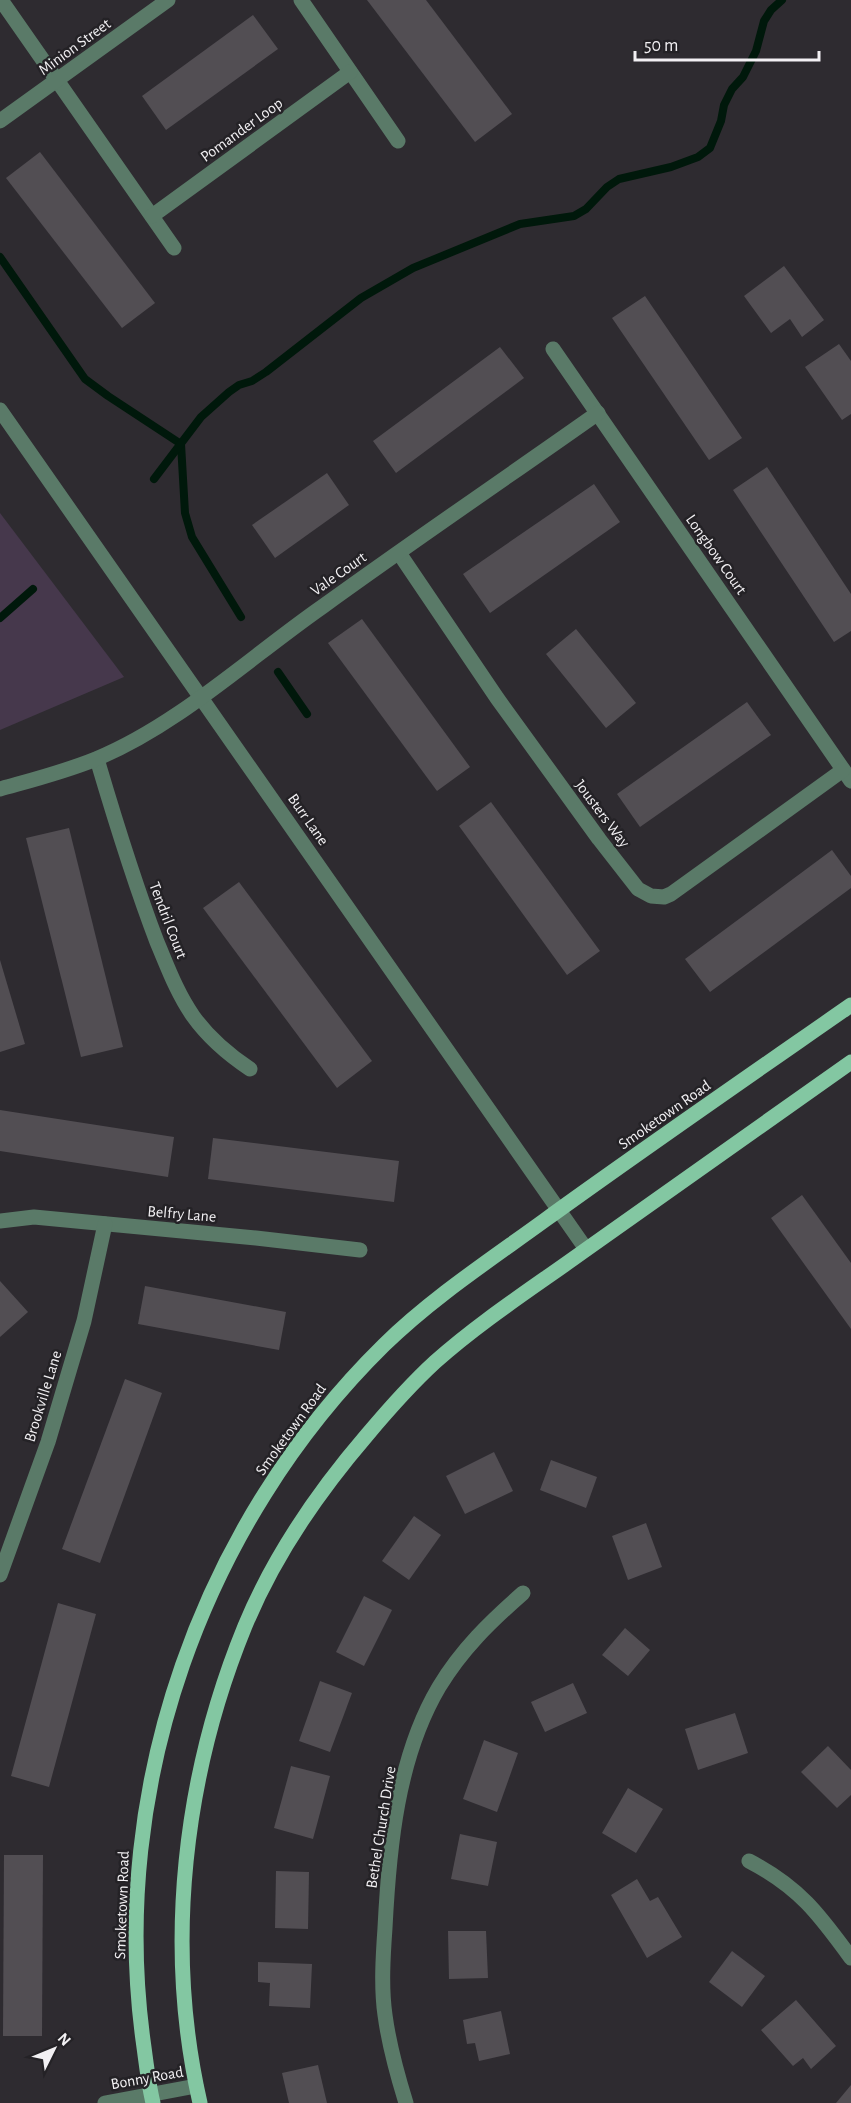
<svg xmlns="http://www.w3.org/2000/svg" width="851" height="2103" viewBox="0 0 851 2103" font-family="'Alegreya Sans',sans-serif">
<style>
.green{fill:#46384c}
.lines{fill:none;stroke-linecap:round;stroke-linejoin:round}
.stream{stroke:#00180b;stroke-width:8}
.building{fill:#524e53}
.minor{stroke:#5a7a68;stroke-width:15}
.major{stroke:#83c7a2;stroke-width:15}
.labels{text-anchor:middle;stroke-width:5;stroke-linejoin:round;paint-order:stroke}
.street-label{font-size:16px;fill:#f2f0f3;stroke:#242226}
</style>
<rect width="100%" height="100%" fill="#2e2b30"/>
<!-- green -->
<polygon class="green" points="0,513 124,677 0,730"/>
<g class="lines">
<!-- stream -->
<g class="stream">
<polyline points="0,257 85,379 108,396 181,444 185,513 192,537 241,617"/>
<polyline points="154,479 201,417 229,392 239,385 252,381 266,372 361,298 413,268 520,224 574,216 586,209 607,187 619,179 671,167 698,157 710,148 721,121 724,105 732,89 743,77 756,51 764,21 771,10 782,0"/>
<polyline points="0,618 33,589"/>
<polyline points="278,672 307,714"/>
</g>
</g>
<!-- building -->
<g class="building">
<polygon points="367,0 426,0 512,114 475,142"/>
<polygon points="253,15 278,49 166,130 142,96"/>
<polygon points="40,152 155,303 122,328 6,178"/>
<polygon points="784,266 824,320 802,337 790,319 771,333 744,296"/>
<polygon points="645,296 742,438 709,460 612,318"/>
<polygon points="839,344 851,361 851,414 842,420 805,367"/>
<polygon points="500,347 524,378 396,473 373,441"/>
<polygon points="767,467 851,594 851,631 834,642 733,490"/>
<polygon points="327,473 349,505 275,558 252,525"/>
<polygon points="594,484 620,522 490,613 463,574"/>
<polygon points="362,619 470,767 437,791 328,643"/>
<polygon points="576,629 636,703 606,728 546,654"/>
<polygon points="747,702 771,735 640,827 617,794"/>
<polygon points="491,802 600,951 567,975 459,826"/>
<polygon points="69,828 123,1047 81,1057 26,838"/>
<polygon points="832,850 851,876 851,888 710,992 685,959"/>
<polygon points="239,882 372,1061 337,1088 203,908"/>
<polygon points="0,960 25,1044 0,1052"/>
<polygon points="0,1110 174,1137 168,1177 0,1151"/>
<polygon points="213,1138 399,1161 394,1202 208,1179"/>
<polygon points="802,1195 851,1263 851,1329 771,1218"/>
<polygon points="0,1281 28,1312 0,1337"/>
<polygon points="145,1286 286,1312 279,1350 138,1324"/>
<polygon points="125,1379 162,1393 100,1563 62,1549"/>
<polygon points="494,1452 513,1491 465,1514 446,1476"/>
<polygon points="551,1460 597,1477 586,1508 540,1490"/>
<polygon points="414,1516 441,1535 409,1580 382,1561"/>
<polygon points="646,1523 662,1567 628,1580 612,1536"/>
<polygon points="364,1596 392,1610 364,1666 336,1652"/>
<polygon points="58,1603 96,1614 49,1787 11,1776"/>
<polygon points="625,1628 650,1650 628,1676 602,1655"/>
<polygon points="320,1681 352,1693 330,1752 299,1741"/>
<polygon points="573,1683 587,1713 545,1732 531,1702"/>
<polygon points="735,1713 748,1753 698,1770 685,1729"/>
<polygon points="484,1740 518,1753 497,1812 463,1799"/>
<polygon points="828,1746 851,1770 851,1795 837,1808 801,1772"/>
<polygon points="291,1766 330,1776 313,1839 274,1828"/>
<polygon points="628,1788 663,1809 636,1853 602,1833"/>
<polygon points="460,1834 497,1842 488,1886 451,1879"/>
<polygon points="4,1855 43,1855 42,2036 3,2036"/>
<polygon points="276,1871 309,1872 308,1929 275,1928"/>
<polygon points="637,1879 650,1901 658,1897 682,1937 647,1958 611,1895"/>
<polygon points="448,1931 486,1931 488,1978 449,1979"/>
<polygon points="732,1951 765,1976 742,2007 709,1982"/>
<polygon points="258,1962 312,1964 310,2008 269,2006 270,1983 258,1982"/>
<polygon points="796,2000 836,2046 811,2069 803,2058 793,2066 761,2030"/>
<polygon points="501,2011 510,2054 479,2061 475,2043 467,2044 463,2020"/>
<polygon points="318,2065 327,2103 289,2103 282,2073"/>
<polygon points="851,2085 851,2103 836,2103"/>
</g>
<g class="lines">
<!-- minor -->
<g class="minor">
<polyline points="1,0 174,248"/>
<polyline points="301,0 398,141"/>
<polyline points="0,121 168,0"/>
<polyline points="152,216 350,72"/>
<polyline points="553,349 851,781"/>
<polyline points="0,410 586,1249"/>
<polyline points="399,553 497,698 599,839 638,889 651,896 664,897 671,894 843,770"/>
<path d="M 97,759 C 115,820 134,882 157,942 C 168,968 177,993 193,1016 C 208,1037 229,1055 250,1069"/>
<path d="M 0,789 C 32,780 64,772 96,759 C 178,725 249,658 322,607 C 413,541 506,478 598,413"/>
<polyline points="0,1221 34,1217 256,1238 360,1250"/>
<polyline points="0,1575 48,1442 84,1321 105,1224"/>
<path d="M 749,1861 C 799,1887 819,1914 851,1958"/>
<polyline points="105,2103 196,2086"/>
<path d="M 406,2103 C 397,2074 389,2045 385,2015 C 381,1987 383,1956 385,1928 C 389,1848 397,1758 439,1687 C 462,1649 490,1622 523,1593"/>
</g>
<!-- major -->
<g class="major">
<path d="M 153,2103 C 148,2082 146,2061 143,2040 C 109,1788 202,1524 384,1345 C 432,1298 490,1260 545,1220 C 646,1147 749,1076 851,1005"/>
<path d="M 200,2103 C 164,1945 184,1775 245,1626 C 274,1556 318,1492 367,1435 C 388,1410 410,1385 435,1362 C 481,1321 534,1287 584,1251 C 673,1187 762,1124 851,1062"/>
</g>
</g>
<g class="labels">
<!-- street labels -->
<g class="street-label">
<text transform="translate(74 46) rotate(-36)" y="6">Minion Street</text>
<text transform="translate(241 129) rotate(-36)" y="6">Pomander Loop</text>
<text transform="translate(717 554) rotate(55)" y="6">Longbow Court</text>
<text transform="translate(338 573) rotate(-35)" y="6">Vale Court</text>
<text transform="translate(603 813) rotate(53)" y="6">Jousters Way</text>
<text transform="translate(309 819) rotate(55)" y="6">Burr Lane</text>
<text transform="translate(169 920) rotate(69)" y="6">Tendril Court</text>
<text transform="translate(664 1114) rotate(-35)" y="6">Smoketown Road</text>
<text transform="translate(182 1213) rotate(5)" y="6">Belfry Lane</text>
<text transform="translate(42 1396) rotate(-73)" y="6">Brookville Lane</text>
<text transform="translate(290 1429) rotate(-54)" y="6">Smoketown Road</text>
<text transform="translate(380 1827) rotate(-81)" y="6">Bethel Church Drive</text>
<text transform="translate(121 1905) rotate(-88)" y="6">Smoketown Road</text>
<text transform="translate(147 2077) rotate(-10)" y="6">Bonny Road</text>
</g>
</g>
<!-- north arrow -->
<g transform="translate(54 2049) rotate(47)" stroke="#242226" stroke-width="4.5" paint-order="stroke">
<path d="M0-4.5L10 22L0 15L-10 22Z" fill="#f2f0f3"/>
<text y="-9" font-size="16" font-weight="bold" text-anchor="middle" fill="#f2f0f3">N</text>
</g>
<!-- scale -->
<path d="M635 51v9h184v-9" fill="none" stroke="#f2f0f3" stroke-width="3"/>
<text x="644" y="51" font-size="18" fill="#f2f0f3" stroke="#242226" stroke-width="4.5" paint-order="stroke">50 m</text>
</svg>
